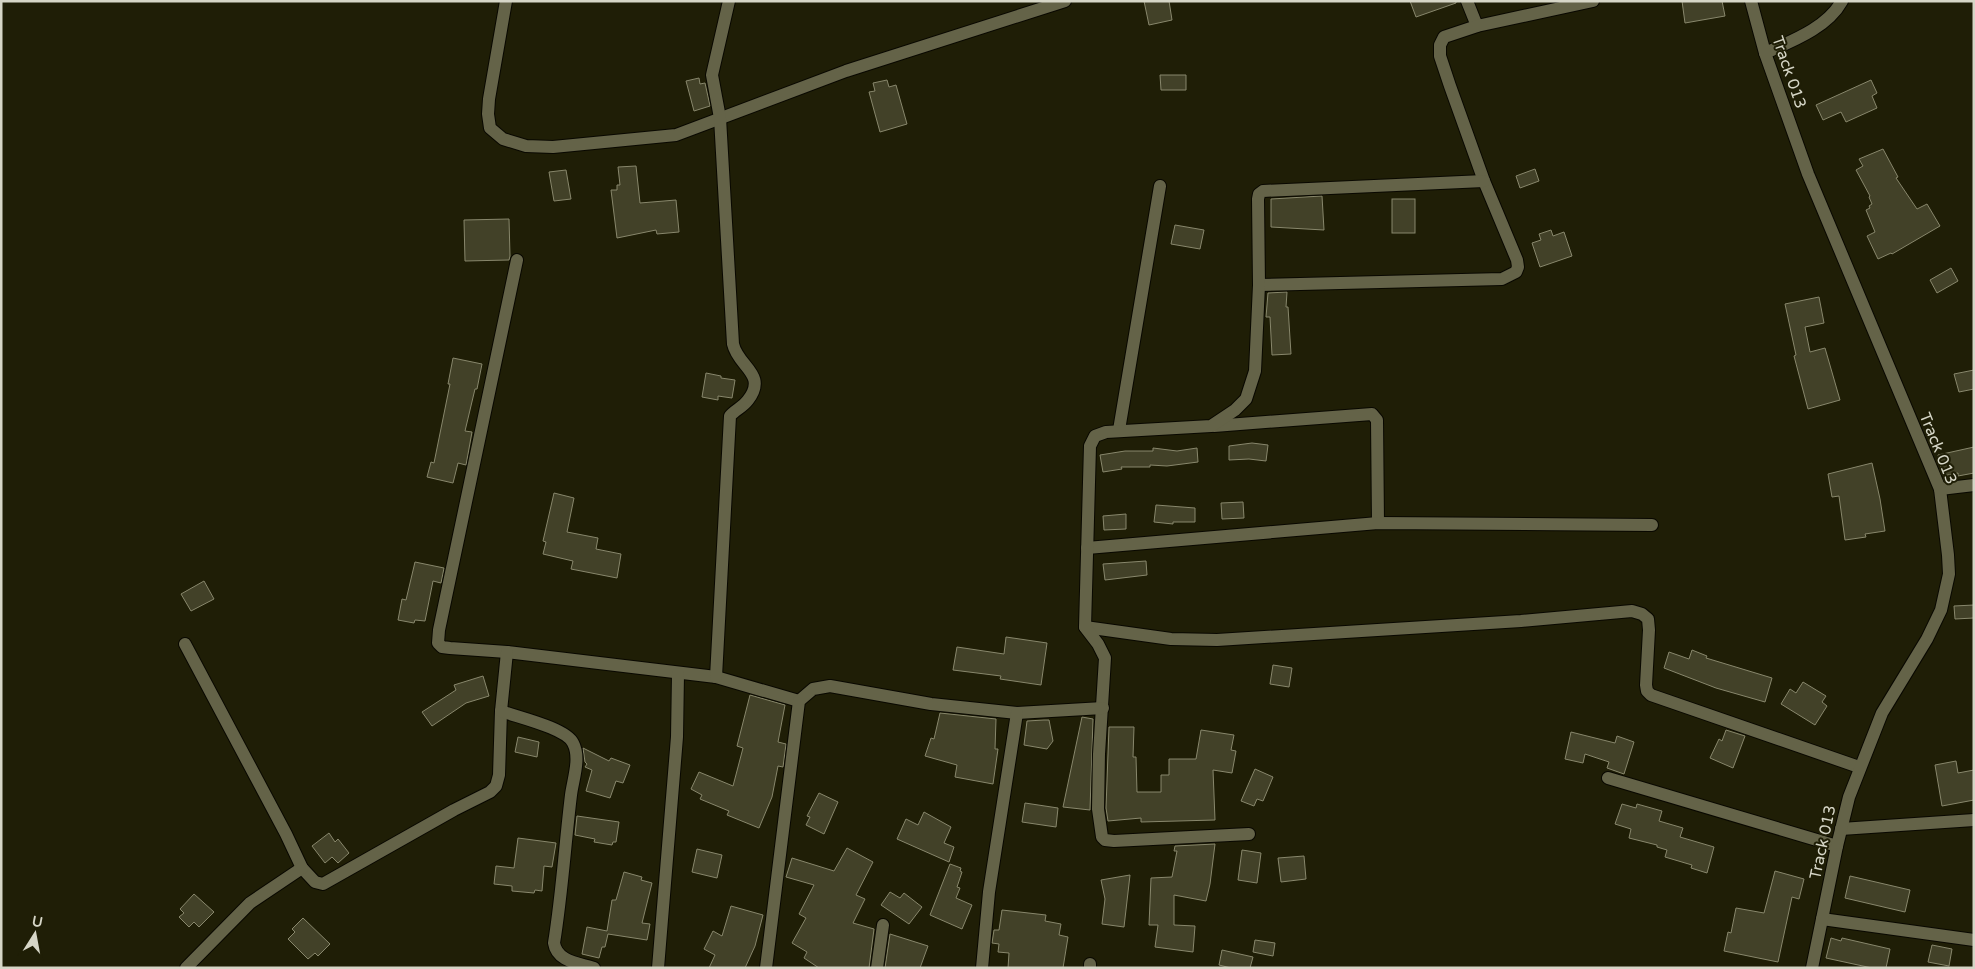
<svg xmlns="http://www.w3.org/2000/svg" width="1975" height="969" viewBox="0 0 1975 969" font-family="'Varela Round',sans-serif">
<style>
.building{fill:#424128;stroke:#88876c}
.lines{fill:none;stroke-linecap:round;stroke-linejoin:round}
.minor-casing{stroke:#090800;stroke-width:14}
.tertiary-casing{stroke:#090800;stroke-width:14}
.minor{stroke:#646348;stroke-width:12}
.tertiary{stroke:#646348;stroke-width:12}
.labels{text-anchor:middle;stroke-width:4;stroke-linejoin:round;paint-order:stroke}
.street-label{font-size:16px;fill:#d6d6c7;stroke:#1f1e06}
</style>
<rect width="100%" height="100%" fill="#1f1e06"/>
<!-- building -->
<g class="building">
<polygon points="1144,1 1169,1 1172,20 1149,25"/>
<polygon points="1410,1 1456,1 1456,3 1416,17"/>
<polygon points="1682,1 1722,1 1725,16 1685,23"/>
<polygon points="1160,75 1186,75 1186,90 1161,90"/>
<polygon points="699,78 700,84 705,83 710,106 694,111 686,81"/>
<polygon points="887,80 889,87 896,85 907,124 880,132 869,92 875,91 873,83"/>
<polygon points="1871,80 1877,93 1872,96 1877,108 1846,122 1841,112 1823,120 1816,105"/>
<polygon points="1883,149 1898,177 1896,178 1917,209 1927,204 1940,226 1892,254 1891,253 1878,259 1867,236 1875,232 1866,210 1870,208 1869,206 1872,204 1869,197 1870,196 1856,170 1863,166 1859,159"/>
<polygon points="636,166 640,203 676,200 679,232 657,234 656,230 617,238 611,190 617,190 617,185 620,185 618,167"/>
<polygon points="1535,169 1539,181 1520,188 1516,176"/>
<polygon points="566,170 571,199 554,201 549,172"/>
<polygon points="1322,196 1324,230 1271,227 1271,199"/>
<rect x="1392" y="199" width="23" height="34"/>
<polygon points="509,219 510,256 509,260 465,261 464,220"/>
<polygon points="1175,225 1204,230 1200,249 1171,244"/>
<polygon points="1551,230 1553,236 1564,232 1572,256 1540,267 1532,243 1541,240 1539,234"/>
<polygon points="1951,268 1958,281 1937,293 1930,280"/>
<polygon points="1287,292 1286,307 1288,307 1291,354 1272,355 1270,317 1266,317 1268,293"/>
<polygon points="1819,297 1824,323 1805,327 1810,352 1825,348 1840,400 1808,409 1794,356 1796,355 1785,304"/>
<polygon points="453,358 482,364 477,389 475,389 465,431 472,432 466,465 458,463 453,483 427,477 431,462 434,463 450,384 448,384"/>
<polygon points="1974,370 1974,389 1959,392 1954,374"/>
<polygon points="706,373 721,376 721,378 735,380 732,398 718,396 718,400 702,397"/>
<polygon points="1252,443 1268,445 1266,461 1249,459 1229,460 1229,446"/>
<polygon points="1974,447 1974,473 1958,476 1958,473 1943,476 1938,455"/>
<polygon points="1153,448 1177,451 1197,448 1198,462 1167,466 1150,465 1150,467 1121,467 1122,469 1103,472 1100,455 1125,451 1153,451"/>
<polygon points="1872,463 1880,499 1885,531 1865,534 1866,537 1845,540 1839,496 1832,497 1828,474"/>
<polygon points="554,493 574,498 567,532 598,538 596,549 621,554 617,578 571,569 573,561 543,554 546,542 543,541"/>
<polygon points="1243,502 1244,518 1222,519 1221,503"/>
<polygon points="1156,505 1195,508 1195,522 1173,522 1173,524 1154,522"/>
<polygon points="1126,514 1126,529 1104,530 1103,516"/>
<polygon points="1146,561 1147,575 1105,580 1103,564"/>
<polygon points="415,562 444,568 441,583 433,581 425,621 415,620 414,623 398,620 402,599 406,600"/>
<polygon points="204,581 214,599 191,611 181,594"/>
<polygon points="1974,605 1974,618 1955,619 1954,606"/>
<polygon points="1006,637 1047,643 1041,685 1000,679 1001,676 953,670 957,647 1004,654"/>
<polygon points="1692,650 1707,656 1706,658 1772,678 1765,702 1716,688 1664,668 1669,652 1689,659"/>
<polygon points="1273,665 1292,668 1289,687 1270,684"/>
<polygon points="483,676 489,696 466,703 432,726 422,712 456,690 454,685"/>
<polygon points="1803,682 1826,696 1822,702 1827,706 1815,725 1781,704 1790,689 1796,693"/>
<polygon points="750,695 785,705 778,742 786,744 783,767 778,766 772,797 759,828 727,815 729,811 700,799 702,795 691,789 699,772 733,786 743,748 737,746"/>
<polygon points="940,713 996,719 995,749 998,749 993,784 955,777 957,765 925,756 931,738 934,739"/>
<polygon points="1082,717 1093,719 1090,810 1063,807"/>
<polygon points="1044,720 1049,720 1053,741 1047,749 1024,745 1027,721"/>
<polygon points="1109,727 1134,727 1133,757 1136,757 1137,792 1161,792 1161,775 1169,775 1169,759 1196,759 1201,730 1234,735 1231,750 1236,751 1232,773 1213,770 1215,820 1141,822 1141,818 1108,821 1106,808"/>
<polygon points="1726,730 1745,736 1733,768 1710,758 1719,739 1722,741"/>
<polygon points="1571,732 1615,743 1617,736 1634,742 1624,774 1607,768 1609,762 1585,754 1583,763 1565,759"/>
<polygon points="518,737 539,742 537,757 515,752"/>
<polygon points="583,748 609,761 611,758 630,765 623,783 616,781 610,798 586,791 592,770 585,767 587,764 585,762"/>
<polygon points="1956,761 1958,773 1974,770 1974,800 1942,806 1935,765"/>
<polygon points="1255,769 1273,777 1263,801 1257,799 1254,806 1241,801"/>
<polygon points="819,793 838,802 824,834 806,825 810,817 807,816"/>
<polygon points="1025,803 1058,808 1056,827 1022,822"/>
<polygon points="1622,804 1636,808 1637,804 1662,811 1659,821 1683,828 1680,837 1714,847 1707,873 1691,868 1692,865 1665,857 1667,850 1657,847 1657,845 1629,838 1631,829 1615,824"/>
<polygon points="924,812 951,827 944,843 954,847 949,862 897,839 906,819 918,825"/>
<polygon points="577,816 619,822 616,842 613,842 612,845 594,842 595,839 575,835"/>
<polygon points="329,833 335,842 338,839 349,853 338,863 332,857 325,863 312,846"/>
<polygon points="518,838 556,843 552,867 544,866 542,891 535,890 534,893 512,891 512,886 494,884 496,866 514,868"/>
<polygon points="1215,844 1210,884 1206,901 1174,895 1174,925 1195,926 1193,952 1155,947 1158,925 1149,925 1151,878 1172,877 1177,851 1174,851 1175,846"/>
<polygon points="847,848 873,862 856,895 865,899 853,923 874,929 869,968 819,968 804,958 807,952 792,943 806,918 799,914 814,885 786,877 792,858 834,871"/>
<polygon points="697,849 722,855 717,878 692,872"/>
<polygon points="1242,850 1261,853 1257,883 1238,880"/>
<polygon points="1304,856 1306,879 1281,882 1278,858"/>
<polygon points="950,864 961,868 960,871 962,872 957,887 960,888 956,898 972,905 962,929 930,915"/>
<polygon points="1775,871 1804,879 1799,899 1792,897 1778,962 1724,951 1728,932 1731,933 1736,908 1764,913"/>
<polygon points="624,872 642,877 641,880 652,883 642,923 650,924 647,940 608,934 605,947 602,947 599,958 582,954 587,927 607,931 612,900 616,900"/>
<polygon points="1130,875 1124,927 1102,924 1105,899 1101,880"/>
<polygon points="1850,876 1910,890 1905,912 1845,898"/>
<polygon points="890,892 900,898 904,893 922,907 909,924 881,905"/>
<polygon points="194,894 214,912 199,927 194,922 189,927 179,917 184,913 180,909"/>
<polygon points="731,906 763,915 755,946 745,968 709,968 715,955 704,949 713,931 722,936"/>
<polygon points="1002,910 1046,915 1045,921 1061,924 1059,935 1068,937 1063,968 1008,968 1009,953 998,952 999,944 992,943 994,930 999,930"/>
<polygon points="303,918 330,944 318,956 315,953 308,959 288,939 295,932 292,929"/>
<polygon points="890,934 928,946 920,968 885,968"/>
<polygon points="1831,938 1841,941 1842,938 1890,949 1886,968 1872,968 1826,958"/>
<polygon points="1255,940 1275,943 1273,956 1253,952"/>
<polygon points="1932,945 1952,949 1949,966 1928,962"/>
<polygon points="1222,950 1253,957 1250,968 1231,968 1219,965"/>
</g>
<g class="lines">
<defs>
<g id="minor">
<polyline points="506,1 489,99 488,114 490,128 503,139 526,146 553,147 676,135 846,71 1065,1"/>
<polyline points="1467,1 1477,26"/>
<path d="M 1765,53 C 1792,41 1827,28 1842,1"/>
<polyline points="517,260 439,630 438,643 442,647 450,648 507,652 716,677 799,701"/>
<polyline points="1259,285 1502,279 1516,272 1518,267 1517,260 1484,181 1450,86 1440,56 1440,45 1444,37 1477,26 1593,1"/>
<polyline points="1214,426 1372,414 1377,420 1378,523"/>
<polyline points="1119,430 1160,186"/>
<polyline points="1940,489 1974,485"/>
<polyline points="1087,548 1378,523 1652,525"/>
<polyline points="1085,627 1171,639 1217,640 1521,621 1632,611 1642,614 1648,619 1649,630 1646,685 1647,691 1651,695 1859,767"/>
<polyline points="185,644 286,834 302,868 315,882 323,884 454,810 490,792 496,786 499,775 501,711 507,652"/>
<path d="M 716,677 L 730,416 C 735,410 743,407 748,400 C 768,374 738,367 733,344 L 720,118 L 712,75 L 729,1"/>
<path d="M 501,711 C 517,717 566,728 573,743 C 581,758 573,779 571,795 C 565,844 562,894 554,943 C 557,962 579,963 594,968"/>
<polyline points="1608,778 1837,846"/>
<polyline points="1841,829 1974,820"/>
<polyline points="1249,834 1114,841 1105,840 1102,837 1098,809 1099,754 1105,658 1098,644 1085,627 1090,446 1095,436 1106,432 1211,426 1235,410 1246,399 1255,371 1259,285 1258,199 1259,194 1263,191 1484,181"/>
<polyline points="1822,919 1974,940"/>
<polyline points="186,968 250,903 302,868"/>
<polyline points="658,968 677,737 678,674"/>
<polyline points="766,968 799,701 813,689 830,686 931,704 1017,713 1103,708"/>
<polyline points="877,968 883,925"/>
<polyline points="982,968 989,892 1017,713"/>
<polyline points="1090,968 1090,964"/>
</g>
<polyline id="tertiary" points="1751,1 1765,53 1808,174 1940,489 1948,555 1949,574 1941,610 1927,639 1882,713 1849,797 1837,846 1812,968"/>
</defs>
<!-- minor casing -->
<use href="#minor" class="minor-casing"/>
<!-- tertiary casing -->
<use href="#tertiary" class="tertiary-casing"/>
<!-- minor -->
<use href="#minor" class="minor"/>
<!-- tertiary -->
<use href="#tertiary" class="tertiary"/>
</g>
<g class="labels">
<!-- street labels -->
<g class="street-label">
<text transform="translate(1790 72) rotate(71)" y="6">Track 013</text>
<text transform="translate(1939 448) rotate(68)" y="6">Track 013</text>
<text transform="translate(1822 842) rotate(-78)" y="6">Track 013</text>
</g>
</g>
<!-- border -->
<rect width="1975" height="969" fill="none" stroke="#d6d6c7" stroke-width="5"/>
<!-- north arrow -->
<g transform="translate(35 934) rotate(11)" stroke="#1f1e06" stroke-width="4" paint-order="stroke">
<path d="M0-4L9 19L0 12L-9 19Z" fill="#d6d6c7"/>
<text y="-8" font-size="14" font-weight="bold" text-anchor="middle" fill="#d6d6c7">U</text>
</g>
</svg>
